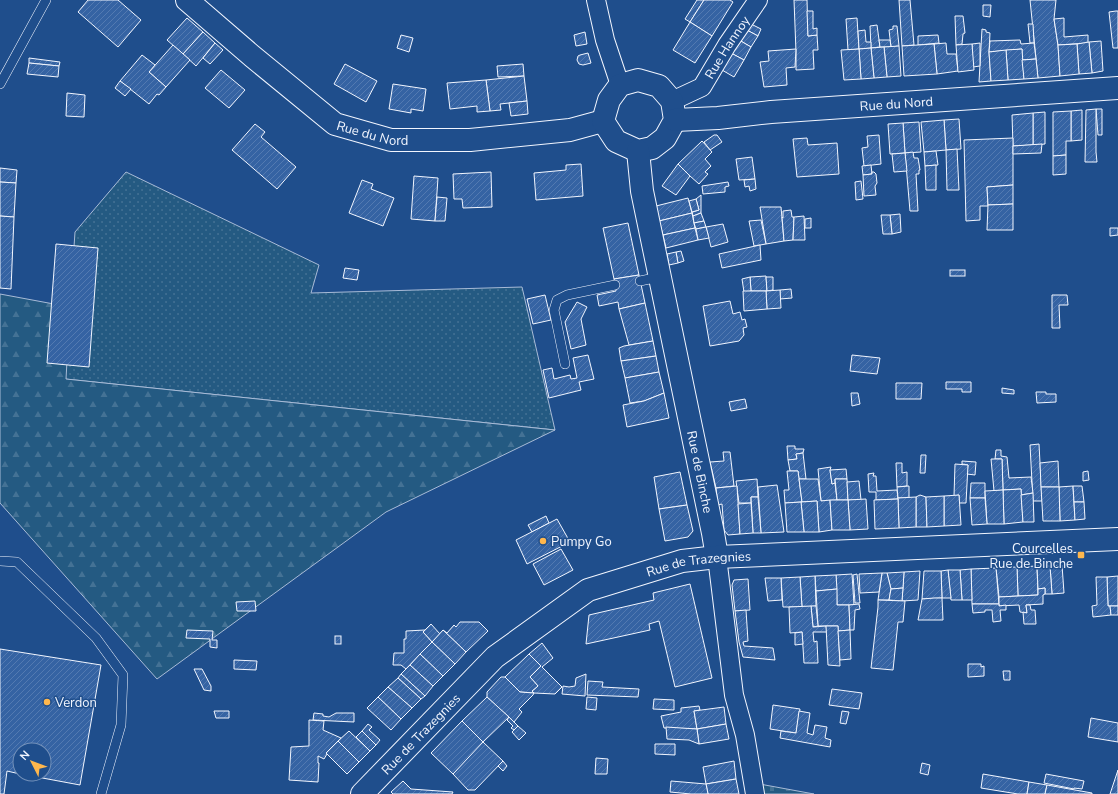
<svg xmlns="http://www.w3.org/2000/svg" width="1118" height="794" viewBox="0 0 1118 794" font-family="'Nunito Sans',sans-serif">
<style>
.grass{fill:url(#grass-dots);stroke:#a8bbd7}
.forest{fill:url(#forest-firs);stroke:#a8bbd7}
.cemetery{fill:url(#cemetery-stones);stroke:#a8bbd7}
.building{fill:url(#building-hatch);stroke:#f2f6ff}
.lines{fill:none;stroke-linecap:round;stroke-linejoin:round}
.service-casing{stroke:#f2f6ff;stroke-width:10}
.minor-casing{stroke:#f2f6ff;stroke-width:20}
.tertiary-casing{stroke:#f2f6ff;stroke-width:24}
.secondary-casing{stroke:#f2f6ff;stroke-width:24}
.service{stroke:#1f4e8c;stroke-width:9}
.minor{stroke:#1f4e8c;stroke-width:18}
.tertiary{stroke:#1f4e8c;stroke-width:22}
.secondary{stroke:#1f4e8c;stroke-width:22}
.poi-dot{fill:#ffb74d;stroke:#1f4e8c;stroke-width:1.5}
.labels{text-anchor:middle;stroke-width:3;stroke-linejoin:round;paint-order:stroke}
.street-label{font-size:13px;fill:#f2f6ff;stroke:#1f4e8c}
.poi-label{font-size:13px;fill:#f2f6ff;stroke:#1f4e8c;text-anchor:start}
</style>
<defs>
<pattern id="grass-dots" width="8" height="8" patternUnits="userSpaceOnUse"><rect width="8" height="8" fill="#245a82"/><path d="M2 2h.1M6 6h.1" fill="none" stroke="#447295" stroke-width="1.8" stroke-linecap="round"/></pattern>
<pattern id="forest-firs" width="22" height="20" patternUnits="userSpaceOnUse"><rect width="22" height="20" fill="#245a82"/><path d="M5 1l3.5 6h-7zM16 11l3.5 6h-7z" fill="#447295"/></pattern>
<pattern id="cemetery-stones" width="16" height="16" patternUnits="userSpaceOnUse"><rect width="16" height="16" fill="#245a82"/><path d="M2 7V4a2 2 0 0 1 4 0v3zM10 15v-3a2 2 0 0 1 4 0v3z" fill="#447295"/></pattern>
<pattern id="building-hatch" width="6" height="6" patternUnits="userSpaceOnUse"><rect width="6" height="6" fill="#3563a3"/><path d="M-1 1l2-2M0 6l6-6M5 7l2-2" fill="none" stroke="#537ab1"/></pattern>
</defs>
<rect width="100%" height="100%" fill="#1f4e8c"/>
<!-- grass -->
<polygon class="grass" points="126,172 319,265 311,293 522,287 555,430 65,379 75,232"/>
<!-- forest -->
<polygon class="forest" points="0,294 70,307 66,379 555,430 386,512 157,679 0,503"/>
<!-- cemetery -->
<polygon class="cemetery" points="754,783 814,794 755,794"/>
<!-- building -->
<g class="building">
<polygon points="88,0 118,0 141,20 118,47 78,12"/>
<polygon points="697,0 704,0 690,22 685,19"/>
<polygon points="704,0 730,0 733,2 712,36 690,22"/>
<polygon points="794,0 807,0 808,36 817,35 818,50 813,50 814,69 796,70 796,52"/>
<polygon points="899,0 910,0 914,45 902,46"/>
<polygon points="1030,0 1056,0 1054,19 1058,45 1060,76 1038,78"/>
<polygon points="983,5 991,5 990,17 983,16"/>
<polygon points="807,11 813,11 813,29 817,28 817,35 808,36"/>
<polygon points="1116,11 1118,11 1118,48 1113,48 1109,12"/>
<polygon points="955,16 963,16 965,33 963,34 962,44 956,45"/>
<polygon points="187,18 203,32 183,54 167,40"/>
<polygon points="857,18 859,49 848,50 846,19"/>
<polygon points="1064,18 1064,37 1088,35 1088,43 1058,45 1054,19"/>
<polygon points="690,22 712,36 695,63 673,50"/>
<polygon points="749,23 761,29 758,36 745,29"/>
<polygon points="1028,24 1033,24 1034,43 1030,43"/>
<polygon points="877,25 880,47 871,48 870,26"/>
<polygon points="893,26 897,26 899,46 891,47 889,30 893,29"/>
<polygon points="745,29 758,36 751,47 739,40"/>
<polygon points="982,29 986,30 986,32 990,33 989,52 991,81 979,82"/>
<polygon points="865,30 866,42 871,42 871,48 859,49 858,31"/>
<polygon points="203,32 215,43 196,66 183,54"/>
<polygon points="585,32 587,44 576,46 574,35"/>
<polygon points="401,35 413,38 409,52 397,48"/>
<polygon points="938,35 939,43 918,45 918,36"/>
<polygon points="739,40 751,47 744,60 731,53"/>
<polygon points="879,40 890,40 891,47 880,47"/>
<polygon points="1020,40 1021,44 1034,43 1036,59 1022,60 1022,49 989,52 990,41"/>
<polygon points="1101,41 1103,71 1092,73 1089,42"/>
<polygon points="1089,42 1092,73 1079,74 1077,44"/>
<polygon points="215,43 223,50 210,64 203,58"/>
<polygon points="946,43 947,54 956,54 958,71 937,74 934,44"/>
<polygon points="980,43 980,66 973,67 972,44"/>
<polygon points="934,44 937,74 904,76 902,46"/>
<polygon points="972,44 974,70 958,72 956,45"/>
<polygon points="1077,44 1079,74 1060,76 1058,45"/>
<polygon points="173,45 190,60 166,87 149,72"/>
<polygon points="899,46 901,76 887,77 884,47"/>
<polygon points="884,47 887,77 874,78 871,48"/>
<polygon points="871,48 874,78 861,79 859,49"/>
<polygon points="796,49 795,67 786,68 787,85 764,87 760,62 769,61 768,51"/>
<polygon points="859,49 861,79 844,80 841,50"/>
<polygon points="1022,49 1024,79 1008,80 1006,50"/>
<polygon points="1006,50 1008,80 991,81 989,52"/>
<polygon points="588,53 591,63 583,65 579,64 577,60 578,56 580,55"/>
<polygon points="731,53 744,60 734,77 722,70"/>
<polygon points="142,55 155,65 149,72 166,87 159,95 157,94 149,104 120,81"/>
<polygon points="29,58 60,62 59,66 29,63"/>
<polygon points="1036,59 1038,78 1024,79 1022,60"/>
<polygon points="29,63 59,66 58,77 27,74"/>
<polygon points="345,64 377,81 366,102 334,84"/>
<polygon points="523,64 524,76 498,77 497,66"/>
<polygon points="221,70 245,90 229,108 205,88"/>
<polygon points="524,76 527,101 500,104 501,110 490,111 486,80"/>
<polygon points="486,80 490,111 477,112 477,106 450,109 447,83"/>
<polygon points="120,81 131,89 125,96 115,88"/>
<polygon points="393,84 426,89 423,111 411,109 411,113 389,109"/>
<polygon points="67,93 85,95 84,117 66,116"/>
<polygon points="527,101 528,114 511,116 509,103"/>
<polygon points="1096,109 1102,109 1102,135 1098,135"/>
<polygon points="1096,109 1096,152 1097,162 1085,162 1086,110"/>
<polygon points="1082,110 1082,140 1071,141 1071,111"/>
<polygon points="1071,111 1071,141 1066,141 1066,155 1053,156 1053,112"/>
<polygon points="1045,112 1045,144 1033,145 1033,113"/>
<polygon points="1033,113 1033,145 1013,146 1012,115"/>
<polygon points="959,119 961,149 946,150 944,120"/>
<polygon points="944,120 946,150 924,152 921,122"/>
<polygon points="919,122 921,152 905,153 903,123"/>
<polygon points="903,123 905,153 890,154 888,124"/>
<polygon points="255,124 265,132 261,137 296,167 277,189 232,150"/>
<polygon points="714,135 717,135 722,142 710,150 704,142"/>
<polygon points="879,135 881,164 864,166 862,148 868,147 867,136"/>
<polygon points="807,138 808,145 837,143 839,174 797,177 793,139"/>
<polygon points="1013,138 1013,185 987,187 988,206 980,206 980,220 966,221 964,140"/>
<polygon points="702,141 712,152 705,159 711,166 705,172 708,174 699,184 690,176 678,164"/>
<polygon points="1042,144 1041,153 1013,154 1013,146"/>
<polygon points="957,149 959,190 947,190 946,150"/>
<polygon points="936,151 938,165 925,166 924,152"/>
<polygon points="913,152 914,158 918,158 920,170 919,170 919,174 916,174 918,211 910,211 905,153"/>
<polygon points="905,153 907,171 894,172 892,154"/>
<polygon points="1066,155 1066,174 1053,175 1053,156"/>
<polygon points="752,157 755,179 739,180 736,159"/>
<polygon points="581,164 583,196 536,200 534,173 566,170 566,165"/>
<polygon points="678,164 690,176 676,195 662,186"/>
<polygon points="871,165 872,174 863,175 862,166"/>
<polygon points="936,165 936,190 926,190 925,166"/>
<polygon points="0,168 17,170 16,183 0,182"/>
<polygon points="491,172 492,207 463,208 462,199 454,199 453,174"/>
<polygon points="872,172 874,172 876,174 877,183 875,186 876,195 864,196 863,175 872,174"/>
<polygon points="414,176 438,178 435,221 411,219"/>
<polygon points="755,179 756,189 750,191 749,186 745,187 744,180"/>
<polygon points="362,180 373,184 371,189 394,198 383,226 349,213"/>
<polygon points="861,181 863,199 856,200 855,182"/>
<polygon points="0,182 16,183 14,217 0,216"/>
<polygon points="728,182 729,186 725,187 725,192 703,194 702,186"/>
<polygon points="1013,185 1013,204 988,205 987,187"/>
<polygon points="701,195 701,213 693,216 692,212 699,210 696,199"/>
<polygon points="437,197 447,198 445,221 435,221"/>
<polygon points="688,198 692,213 659,221 656,206"/>
<polygon points="696,199 699,210 692,212 689,201"/>
<polygon points="1013,204 1013,230 987,230 988,205"/>
<polygon points="760,207 781,207 784,241 766,244"/>
<polygon points="791,210 792,217 794,217 793,240 784,241 782,217 783,218 783,211"/>
<polygon points="692,213 695,228 663,235 659,221"/>
<polygon points="701,213 704,221 694,223 693,216"/>
<polygon points="900,214 901,232 892,234 890,215"/>
<polygon points="881,215 890,215 892,234 883,234"/>
<polygon points="0,216 14,217 11,289 0,288"/>
<polygon points="804,216 805,240 793,240 794,217"/>
<polygon points="811,218 811,228 805,228 805,219"/>
<polygon points="761,220 766,244 754,246 749,221"/>
<polygon points="704,221 706,227 696,229 694,223"/>
<polygon points="628,223 639,275 614,279 603,228"/>
<polygon points="723,224 728,242 711,247 706,227"/>
<polygon points="706,227 709,238 698,240 696,229"/>
<polygon points="695,228 698,240 666,248 663,235"/>
<polygon points="1110,228 1118,228 1118,235 1110,236"/>
<polygon points="56,244 98,248 89,367 47,363"/>
<polygon points="760,245 761,260 722,268 719,254"/>
<polygon points="681,251 684,261 678,263 676,252"/>
<polygon points="676,252 678,263 669,265 667,254"/>
<polygon points="345,268 359,270 357,280 343,278"/>
<rect x="950" y="270" width="15" height="6"/>
<polygon points="639,275 645,303 619,309 618,302 599,306 597,295 616,291 614,279"/>
<polygon points="766,276 767,291 751,291 750,277"/>
<polygon points="750,277 751,291 744,292 742,279"/>
<polygon points="766,277 773,277 773,290 767,291"/>
<polygon points="791,289 792,298 780,299 780,290"/>
<polygon points="780,290 781,308 767,309 766,291"/>
<polygon points="743,291 766,291 767,309 744,311"/>
<polygon points="545,295 551,320 533,324 527,299"/>
<polygon points="1052,295 1067,295 1068,305 1059,305 1060,328 1052,328"/>
<polygon points="730,301 733,314 740,312 742,320 745,319 747,327 743,328 744,335 739,341 710,346 703,306"/>
<polygon points="577,302 587,307 581,319 586,345 571,349 565,322"/>
<polygon points="645,303 653,341 629,345 619,309"/>
<polygon points="653,341 656,356 621,361 619,348 624,346"/>
<polygon points="588,355 594,379 579,382 581,390 549,398 543,370 552,368 554,379 570,375 571,379 577,378 573,358"/>
<polygon points="852,355 880,358 877,374 850,371"/>
<polygon points="656,356 659,372 625,378 621,361"/>
<polygon points="659,372 664,393 644,401 630,403 625,378"/>
<polygon points="946,382 971,382 971,392 962,392 962,389 946,389"/>
<polygon points="896,383 922,383 921,399 896,399"/>
<polygon points="1002,388 1014,390 1014,394 1002,393"/>
<polygon points="1036,392 1046,392 1046,394 1056,394 1056,402 1037,403"/>
<polygon points="664,393 669,418 627,427 623,405 644,401"/>
<polygon points="851,393 858,393 860,404 852,406"/>
<polygon points="745,399 747,408 731,411 729,402"/>
<polygon points="1039,444 1042,501 1033,501 1030,445"/>
<polygon points="787,446 795,446 795,449 804,449 803,453 796,454 797,459 788,460"/>
<polygon points="996,450 1001,450 1001,456 1007,457 1009,478 1031,477 1033,493 1021,495 1021,489 1003,490 1002,459 995,459"/>
<polygon points="723,452 730,452 734,486 716,488 710,462 724,461"/>
<polygon points="803,453 806,479 799,479 798,471 790,471 788,460 797,459 796,454"/>
<polygon points="921,455 926,455 925,473 920,473"/>
<polygon points="991,459 1002,459 1003,490 994,491"/>
<polygon points="962,461 976,462 975,475 967,474 968,465 962,464"/>
<polygon points="1058,461 1059,487 1041,487 1040,463"/>
<polygon points="896,463 902,463 902,473 907,472 907,486 897,487"/>
<polygon points="955,464 968,465 966,503 959,503 959,495 954,496"/>
<polygon points="831,467 830,470 832,484 835,483 837,500 821,501 818,469"/>
<polygon points="846,469 847,479 835,479 835,483 832,484 830,470"/>
<polygon points="787,471 798,471 802,502 785,503 784,490 789,490"/>
<polygon points="1088,471 1089,480 1083,481 1083,472"/>
<polygon points="680,472 687,505 659,509 654,477"/>
<polygon points="874,473 873,476 876,476 877,491 897,490 898,499 876,500 876,492 869,492 868,474"/>
<polygon points="757,479 758,497 751,497 751,503 739,503 736,481"/>
<polygon points="799,479 818,479 821,501 830,500 832,530 819,532 817,501 802,502"/>
<polygon points="835,479 847,479 848,500 837,500"/>
<polygon points="859,481 861,500 848,500 847,482"/>
<polygon points="971,483 985,483 985,498 970,498"/>
<polygon points="777,485 784,532 761,533 758,487"/>
<polygon points="737,486 740,534 728,535 724,530 722,504 718,505 716,488"/>
<polygon points="909,486 909,498 898,498 897,487"/>
<polygon points="1073,486 1075,520 1060,521 1059,487"/>
<polygon points="1073,486 1082,486 1084,502 1074,502"/>
<polygon points="1041,487 1059,487 1060,521 1043,521"/>
<polygon points="1021,489 1023,522 1004,524 1003,490"/>
<polygon points="1003,490 1004,524 987,524 985,491"/>
<polygon points="1033,493 1034,522 1023,522 1021,495"/>
<polygon points="920,495 926,497 927,527 916,527 916,497"/>
<polygon points="959,495 961,525 944,526 944,496"/>
<polygon points="944,496 944,526 927,527 926,497"/>
<polygon points="751,497 758,497 761,533 753,533"/>
<polygon points="916,497 916,527 899,528 898,498"/>
<polygon points="970,498 985,498 987,524 972,525"/>
<polygon points="866,499 868,529 850,530 848,500"/>
<polygon points="898,499 899,528 875,529 874,500"/>
<polygon points="830,500 848,500 850,530 832,530"/>
<polygon points="817,501 819,532 804,532 801,502"/>
<polygon points="801,502 804,532 787,532 785,503"/>
<polygon points="1074,502 1084,502 1085,519 1075,520"/>
<polygon points="751,503 753,533 740,534 738,504"/>
<polygon points="687,505 693,531 688,537 665,541 659,509"/>
<polygon points="546,516 549,523 532,532 528,525"/>
<polygon points="557,519 570,542 527,564 516,540"/>
<polygon points="561,549 573,570 544,585 533,564"/>
<polygon points="1062,565 1064,593 1052,594 1050,566"/>
<polygon points="1037,566 1038,595 1018,596 1017,567"/>
<polygon points="1037,566 1050,566 1052,594 1045,594 1045,588 1038,589"/>
<polygon points="1017,567 1018,596 999,597 996,568"/>
<polygon points="996,568 999,604 972,604 971,569"/>
<polygon points="971,569 972,600 962,600 960,570"/>
<polygon points="948,570 960,570 962,600 951,600"/>
<polygon points="948,570 951,598 942,598 941,571"/>
<polygon points="920,571 918,600 902,601 904,572"/>
<polygon points="924,571 941,571 942,598 922,599"/>
<polygon points="904,572 903,588 891,589 887,573"/>
<polygon points="882,573 887,573 891,589 889,600 878,600"/>
<polygon points="882,573 879,592 860,593 859,574"/>
<polygon points="852,574 854,605 837,605 836,575"/>
<polygon points="857,574 860,603 855,603 853,575"/>
<polygon points="836,575 837,589 816,591 815,576"/>
<polygon points="815,576 816,606 802,607 800,577"/>
<polygon points="1118,576 1118,606 1108,606 1107,577"/>
<polygon points="800,577 802,607 783,607 781,578"/>
<polygon points="1096,577 1107,577 1108,606 1110,606 1111,615 1093,617 1092,606 1097,605"/>
<polygon points="765,578 781,578 782,600 768,601"/>
<polygon points="748,579 750,610 735,611 732,585 734,580"/>
<polygon points="690,584 712,678 675,687 659,621 649,624 650,630 586,644 589,615 654,600 653,593"/>
<polygon points="903,588 902,601 889,600 891,589"/>
<polygon points="1045,588 1045,594 1043,595 1043,604 1026,605 1027,613 1020,612 1019,605 999,606 999,597 1038,595 1038,589"/>
<polygon points="837,589 837,605 849,605 850,630 838,631 838,626 818,626 816,591"/>
<polygon points="934,598 942,598 943,620 918,620 922,599"/>
<polygon points="878,600 905,601 903,622 898,622 893,670 871,668 878,607"/>
<polygon points="255,601 256,611 237,611 236,602"/>
<polygon points="859,604 860,609 855,610 854,630 850,630 849,605"/>
<polygon points="972,604 999,604 999,606 1006,605 1006,610 1000,610 1001,621 993,622 992,610 985,610 985,612 973,613"/>
<polygon points="1026,605 1030,605 1031,610 1035,610 1036,624 1024,624 1023,612 1027,613"/>
<polygon points="811,606 816,606 818,626 813,627"/>
<polygon points="811,606 813,627 826,626 827,632 813,632 814,642 817,641 818,663 804,663 802,632 790,633 789,607"/>
<polygon points="1110,606 1118,606 1118,615 1111,615"/>
<polygon points="746,610 748,641 743,642 744,646 773,648 775,660 743,657 739,642 735,611"/>
<polygon points="460,622 479,622 488,631 466,652 443,630 447,633 454,625 456,627"/>
<polygon points="431,624 440,634 432,642 423,632"/>
<polygon points="826,626 838,626 840,666 828,665"/>
<polygon points="187,630 213,631 212,640 217,640 217,648 210,647 210,639 186,638"/>
<polygon points="425,630 423,632 432,642 406,669 401,665 393,665 394,653 404,653 404,639 406,639 406,631"/>
<polygon points="443,630 466,652 455,664 432,642"/>
<polygon points="850,630 851,659 840,660 838,631"/>
<polygon points="802,632 803,644 795,645 795,633"/>
<rect x="335" y="636" width="6" height="8"/>
<polygon points="432,642 455,664 443,676 420,654"/>
<polygon points="542,643 553,658 542,667 562,687 555,694 534,693 532,691 538,686 530,677 541,666 529,654"/>
<polygon points="0,649 101,665 80,785 21,774 44,774 44,750 20,750 20,774 7,771 4,794 0,794"/>
<polygon points="420,654 443,676 433,686 410,665"/>
<polygon points="529,654 541,666 530,677 538,686 532,691 534,693 520,692 505,677"/>
<polygon points="234,660 257,661 256,670 234,669"/>
<polygon points="968,664 981,664 981,667 984,666 984,676 968,677"/>
<polygon points="410,665 433,686 425,696 401,674"/>
<polygon points="194,669 202,669 211,686 211,691 204,690"/>
<polygon points="1003,671 1010,671 1010,680 1004,680"/>
<polygon points="401,674 425,696 421,699 398,678"/>
<polygon points="586,674 585,696 562,694 563,686 569,687 575,686 576,678"/>
<polygon points="501,677 505,677 520,692 534,693 533,695 519,709 522,712 514,722 487,697 487,692"/>
<polygon points="398,678 421,699 412,708 388,687"/>
<polygon points="588,681 603,682 602,687 639,689 638,697 587,695"/>
<polygon points="388,687 412,708 401,719 378,697"/>
<polygon points="832,689 862,693 859,709 829,705"/>
<polygon points="378,697 401,719 391,730 367,708"/>
<polygon points="487,697 509,717 483,742 462,721"/>
<polygon points="587,697 597,698 596,710 586,709"/>
<polygon points="654,699 674,700 674,710 653,709"/>
<polygon points="773,705 800,709 796,733 770,729"/>
<polygon points="699,706 700,710 694,711 697,729 664,728 661,716 681,712 681,708"/>
<polygon points="724,707 726,724 697,729 694,711"/>
<polygon points="214,711 229,711 229,718 216,718"/>
<polygon points="799,711 810,713 807,733 813,735 815,725 827,727 825,738 831,740 830,747 780,738 781,731 796,733"/>
<polygon points="842,711 849,712 846,724 840,723"/>
<polygon points="314,713 323,714 323,716 329,717 336,713 354,713 354,722 313,720"/>
<polygon points="509,717 518,726 514,730 511,728 513,726 507,720"/>
<polygon points="1091,718 1118,723 1118,742 1088,737"/>
<polygon points="309,720 324,721 323,730 341,738 326,753 327,754 324,759 318,756 318,763 319,763 318,782 289,780 291,747 309,746"/>
<polygon points="462,721 484,743 453,774 431,753"/>
<polygon points="368,724 372,727 369,730 380,740 376,745 362,731"/>
<polygon points="726,724 729,739 699,744 697,729"/>
<polygon points="518,726 526,733 519,740 512,732"/>
<polygon points="666,727 697,729 699,744 689,740 667,739"/>
<polygon points="349,731 370,751 359,762 338,741"/>
<polygon points="362,731 376,745 370,751 356,737"/>
<polygon points="338,741 359,762 347,774 326,753"/>
<polygon points="483,742 503,761 475,790 468,790 453,774"/>
<polygon points="655,744 675,744 675,755 655,754"/>
<polygon points="596,758 608,759 607,774 595,774"/>
<polygon points="503,761 507,766 503,771 498,766"/>
<polygon points="734,761 736,779 706,784 703,767"/>
<polygon points="922,763 930,765 928,775 920,773"/>
<polygon points="1118,770 1118,794 1110,794"/>
<polygon points="983,774 1029,782 1027,794 1018,794 981,788"/>
<polygon points="1046,774 1084,781 1082,789 1074,788 1074,789 1044,783"/>
<polygon points="736,779 739,794 708,794 706,784"/>
<polygon points="403,781 411,789 453,792 452,794 393,794 391,792"/>
<polygon points="671,781 706,784 708,794 691,794 670,792"/>
<polygon points="1029,782 1047,785 1045,794 1027,794"/>
<polygon points="1047,785 1092,793 1092,794 1045,794"/>
</g>
<g class="lines">
<defs>
<g id="service">
<polyline points="0,84 46,0"/>
<polyline points="640,281 659,277"/>
<polyline points="565,364 554,310 557,300 567,295 615,285"/>
<polyline points="0,561 17,562 96,638 123,675 121,725 101,794"/>
</g>
<g id="minor">
<polyline points="596,0 605,40 620,85"/>
<path id="s1" d="M 672,101 L 702,87 L 727,45 L 758,0"/>
<polyline points="717,557 734,695 745,735 755,794"/>
</g>
<g id="tertiary">
<path id="s2" d="M 187,0 L 252,56 L 335,124 L 391,140 L 470,140 L 570,130 L 603,121"/>
<polygon points="638,80 659,86 672,101 675,120 665,138 652,148 638,151 616,141 603,121 609,100 620,85"/>
<path id="s3" d="M 675,120 L 718,118 L 771,112 L 1118,88"/>
<path id="s4" d="M 638,151 L 642,191 L 713,533 L 717,557"/>
</g>
<g id="secondary">
<path id="s5" d="M 362,794 L 495,657 L 588,590 L 682,561 L 717,557 L 1118,539"/>
</g>
</defs>
<!-- service casing -->
<use href="#service" class="service-casing"/>
<!-- minor casing -->
<use href="#minor" class="minor-casing"/>
<!-- tertiary casing -->
<use href="#tertiary" class="tertiary-casing"/>
<!-- secondary casing -->
<use href="#secondary" class="secondary-casing"/>
<!-- service -->
<use href="#service" class="service"/>
<!-- minor -->
<use href="#minor" class="minor"/>
<!-- tertiary -->
<use href="#tertiary" class="tertiary"/>
<!-- secondary -->
<use href="#secondary" class="secondary"/>
</g>
<!-- markers -->
<g class="poi-dot">
<circle cx="543" cy="541" r="4"/>
<rect x="1077" y="551" width="8" height="8" rx="2"/>
<circle cx="47" cy="702" r="4"/>
</g>
<g class="labels">
<!-- street labels -->
<g class="street-label">
<text dy="5" stroke="none"><textPath href="#s1" startOffset="80">Rue Hannoy</textPath></text>
<text dy="5" stroke="none"><textPath href="#s3" startOffset="222">Rue du Nord</textPath></text>
<text dy="5" stroke="none"><textPath href="#s2" startOffset="232">Rue du Nord</textPath></text>
<text dy="5" stroke="none"><textPath href="#s4" startOffset="327">Rue de Binche</textPath></text>
<text dy="5" stroke="none"><textPath href="#s5" startOffset="420">Rue de Trazegnies</textPath></text>
<text dy="5" stroke="none"><textPath href="#s5" startOffset="84">Rue de Trazegnies</textPath></text>
</g>
<!-- poi labels -->
<g class="poi-label">
<text x="551" y="546">Pumpy Go</text>
<text x="1073" y="553" text-anchor="end">Courcelles<tspan x="1073" dy="15">Rue de Binche</tspan></text>
<text x="55" y="707">Verdon</text>
</g>
</g>
<!-- north arrow -->
<g transform="translate(32 762) rotate(312)"><circle r="19" fill="#1f4e8c" stroke="#7391ba"/>
<path d="M0-3L7 15L0 10L-7 15Z" fill="#ffb74d"/>
<text y="-6" font-size="11" font-weight="bold" text-anchor="middle" fill="#f2f6ff">N</text>
</g>
</svg>
